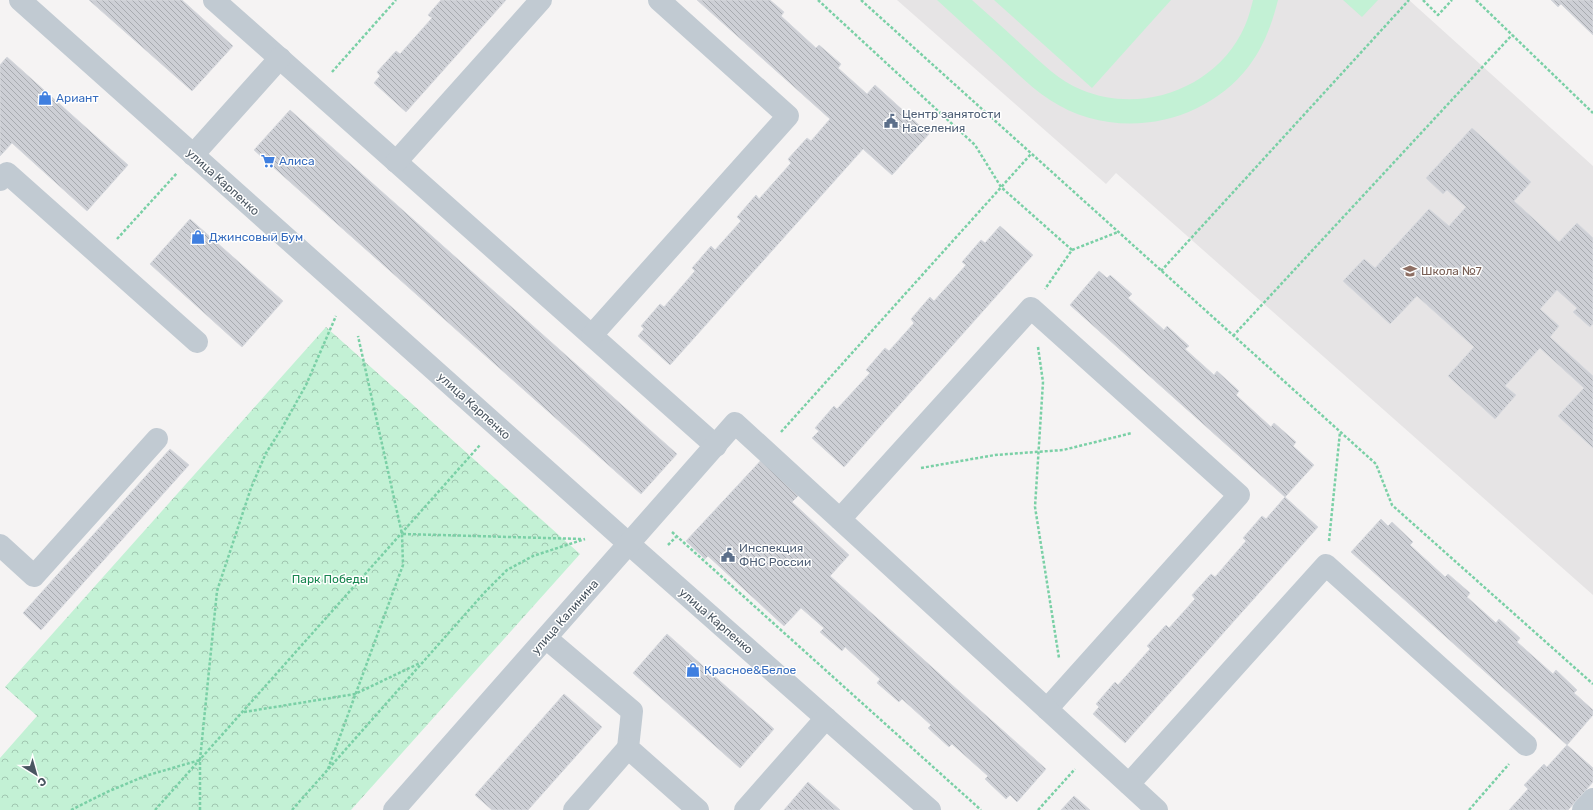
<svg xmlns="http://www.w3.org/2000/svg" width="1593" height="810" viewBox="0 0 1593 810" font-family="Rubik,sans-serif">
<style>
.education{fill:#e6e4e5}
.park{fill:url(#park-crowns)}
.pitch{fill:#c3f1d5}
.building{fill:url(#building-back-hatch);stroke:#d7d9de}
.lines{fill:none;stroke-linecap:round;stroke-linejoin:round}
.path{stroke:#7ad0a6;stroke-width:2.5;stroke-dasharray:3 2;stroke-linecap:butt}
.minor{stroke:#c1cad2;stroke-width:22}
.labels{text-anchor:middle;stroke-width:3;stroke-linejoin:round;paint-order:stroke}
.shop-label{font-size:12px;fill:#366cbe;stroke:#fff;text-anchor:start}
.service-label{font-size:12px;fill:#4e5e75;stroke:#fff;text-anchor:start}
.street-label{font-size:12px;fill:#4a5661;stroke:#fff}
.education-label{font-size:12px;fill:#785e54;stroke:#fff;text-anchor:start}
.park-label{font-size:12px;fill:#17864f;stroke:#fff}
</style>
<defs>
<pattern id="park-crowns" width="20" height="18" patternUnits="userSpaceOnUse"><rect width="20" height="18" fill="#c3f1d5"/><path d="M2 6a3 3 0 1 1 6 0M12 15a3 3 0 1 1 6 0" fill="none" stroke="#a0c6b0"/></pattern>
<pattern id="building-back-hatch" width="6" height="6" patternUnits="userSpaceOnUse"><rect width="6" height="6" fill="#cdcfd5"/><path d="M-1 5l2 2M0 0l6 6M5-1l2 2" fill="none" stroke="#a8abb0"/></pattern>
</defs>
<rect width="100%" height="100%" fill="#f5f3f3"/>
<!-- education -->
<polygon class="education" points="897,0 1409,0 1593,166 1593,595 1116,173 1106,184"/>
<!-- park -->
<polygon class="park" points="326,327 580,554 351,810 0,810 0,758 37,716 5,687"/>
<!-- pitch -->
<g class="pitch">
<path d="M 937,0 L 972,0 C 990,16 1007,31 1024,47 C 1042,63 1059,81 1082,90 C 1140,114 1211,90 1241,34 C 1247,23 1250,12 1253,0 L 1278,0 C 1272,24 1264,46 1249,66 C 1203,126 1114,142 1050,100 C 1033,89 1019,75 1004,61 C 982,41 959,20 937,0 Z"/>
<polygon points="994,0 1171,0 1092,88"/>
<polygon points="1343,0 1378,0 1362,17"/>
</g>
<!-- building -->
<g class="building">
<polygon points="89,0 182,0 233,46 192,91"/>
<polygon points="441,0 506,0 406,112 374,83 380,76 377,72 396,51 400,54 432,18 428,15"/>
<polygon points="697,0 770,0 784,12 781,16 816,48 819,45 841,64 838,68 867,94 875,85 929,134 892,175 863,149 670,365 638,336 644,329 641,326 660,304 664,307 695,271 692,268 711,246 715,250 741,221 737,217 756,195 759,199 791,163 788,159 807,138 811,141 830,119"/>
<polygon points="1551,0 1593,0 1593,35 1561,4 1558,7"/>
<polygon points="7,57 128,165 87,211 12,143 0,156 0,65"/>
<polygon points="290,110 677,454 641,494 254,150"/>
<polygon points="1472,128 1531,182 1514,201 1559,242 1577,223 1593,238 1593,324 1590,327 1573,312 1577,308 1557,290 1540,309 1559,326 1550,337 1593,376 1593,448 1558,416 1584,388 1540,348 1505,386 1516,395 1495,419 1448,376 1474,347 1417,296 1390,324 1343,281 1364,259 1375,268 1429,209 1449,226 1466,207 1447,190 1443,194 1426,178"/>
<polygon points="190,219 283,301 242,347 150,264"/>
<polygon points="1000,226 1033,255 844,467 812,438 819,431 815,428 834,406 837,409 870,373 866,370 885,348 889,351 914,323 911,319 930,297 934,301 966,265 962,262 981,240 985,243"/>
<polygon points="1099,271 1107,278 1110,275 1132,294 1128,298 1164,330 1167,326 1189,346 1185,349 1214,375 1217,371 1239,391 1236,395 1271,427 1274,423 1296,442 1293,446 1314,465 1285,497 1070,305"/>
<polygon points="170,449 189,465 41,630 23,613"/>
<polygon points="765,456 803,491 792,502 849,555 830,576 1046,769 1017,802 1010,795 1006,799 985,779 988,776 952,744 949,747 928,728 931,725 902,699 899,702 877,683 880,679 845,647 842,651 820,632 824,628 801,608 784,626 708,556 705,559 686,541"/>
<polygon points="1285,497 1318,527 1125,743 1093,714 1099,707 1096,704 1115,682 1118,685 1150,649 1147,646 1166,625 1169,628 1195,599 1192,595 1211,574 1215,577 1246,541 1243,538 1262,516 1266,519"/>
<polygon points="1381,519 1388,526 1392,522 1413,542 1410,545 1445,577 1448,574 1470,593 1467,597 1496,623 1499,619 1520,638 1517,642 1553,674 1556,670 1577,690 1574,693 1593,710 1593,715 1567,745 1351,552"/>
<polygon points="667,634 774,729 740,768 633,673"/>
<polygon points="564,694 602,727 528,810 492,810 475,795"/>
<polygon points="1567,745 1593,768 1593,782 1568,810 1509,810 1528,789 1524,785 1544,764 1547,767"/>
<polygon points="808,782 840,810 784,810"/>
<polygon points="1074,796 1090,810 1061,810"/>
</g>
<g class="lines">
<!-- path -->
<g class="path">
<polyline points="818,0 975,145 1001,187 1072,250 1045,289"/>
<polyline points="861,0 1376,464 1392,505 1593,684"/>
<polyline points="1423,0 1438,15 1452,0"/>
<polyline points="1476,0 1593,113"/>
<polyline points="332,72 396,0"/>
<polyline points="117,239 177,173"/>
<polyline points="1072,250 1118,232"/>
<polyline points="1161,271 1409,0"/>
<polyline points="1233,336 1512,35"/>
<polyline points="1038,347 1043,382 1035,507 1059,658"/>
<polyline points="781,432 1031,154"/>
<polyline points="921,468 995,455 1063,450 1132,433"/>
<polyline points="672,532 981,810"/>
<polyline points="403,534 582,539"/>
<polyline points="1329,541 1340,432"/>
<polyline points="668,545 676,537"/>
<polyline points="244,712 355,694 420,663"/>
<polyline points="328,769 403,565 402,534 358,336"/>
<polyline points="71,810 107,792 145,776 200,760"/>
<polyline points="155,810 480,445"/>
<polyline points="200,810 200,760 217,591 251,488 266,453 282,428 306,385 336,316"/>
<polyline points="292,810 484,593 507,570 533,556 585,539"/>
<polyline points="1038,810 1075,769"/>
<polyline points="1469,810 1509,764"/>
</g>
<!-- minor -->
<g class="minor">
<polyline points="20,0 629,544 930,810"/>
<polyline points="214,0 716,446"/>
<polyline points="193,155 280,58"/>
<polyline points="396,162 541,0"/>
<polyline points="0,180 7,173 197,342"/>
<polyline points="592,335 788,116 659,0"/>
<polyline points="840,519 1031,308 1239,495 1047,709"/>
<polyline points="0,545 34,576 157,439"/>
<polyline points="546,638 632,711 628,748 698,810"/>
<polyline points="1129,784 1326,565 1526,745"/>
<polyline points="394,810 735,423 1157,810"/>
<polyline points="574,810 628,748"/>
<polyline points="745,810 826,718"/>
<polyline points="1583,810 1593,799"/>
</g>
</g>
<!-- icons -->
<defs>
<symbol id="shop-bare" viewBox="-9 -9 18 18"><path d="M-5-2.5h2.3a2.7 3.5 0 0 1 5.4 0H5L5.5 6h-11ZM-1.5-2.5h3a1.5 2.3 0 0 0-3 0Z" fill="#3f7fe0" stroke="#fff" stroke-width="2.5" paint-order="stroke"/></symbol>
<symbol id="civic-bare" viewBox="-9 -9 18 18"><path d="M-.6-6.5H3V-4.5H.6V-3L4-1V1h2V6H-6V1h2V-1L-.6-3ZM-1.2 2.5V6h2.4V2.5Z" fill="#5c6f8a" stroke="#fff" stroke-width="2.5" paint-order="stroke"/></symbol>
<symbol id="supermarket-bare" viewBox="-9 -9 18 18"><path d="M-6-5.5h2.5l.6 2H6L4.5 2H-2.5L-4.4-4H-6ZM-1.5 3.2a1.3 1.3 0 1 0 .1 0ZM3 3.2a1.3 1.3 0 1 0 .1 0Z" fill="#3f7fe0" stroke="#fff" stroke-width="2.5" paint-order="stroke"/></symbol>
<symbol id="school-bare" viewBox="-9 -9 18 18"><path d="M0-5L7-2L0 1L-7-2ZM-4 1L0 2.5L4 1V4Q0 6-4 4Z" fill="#8d6e63" stroke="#fff" stroke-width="2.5" paint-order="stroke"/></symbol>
</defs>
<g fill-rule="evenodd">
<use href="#shop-bare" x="35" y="88" width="20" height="20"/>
<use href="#civic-bare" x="881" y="111" width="20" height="20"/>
<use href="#supermarket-bare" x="258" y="151" width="20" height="20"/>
<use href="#shop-bare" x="188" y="227" width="20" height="20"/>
<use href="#school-bare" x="1400" y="261" width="20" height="20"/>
<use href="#civic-bare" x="718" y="545" width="20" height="20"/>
<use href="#shop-bare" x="683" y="660" width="20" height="20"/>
</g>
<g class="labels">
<!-- shop labels -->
<g class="shop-label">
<text x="56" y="102">Ариант</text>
<text x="279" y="165">Алиса</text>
<text x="209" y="241">Джинсовый Бум</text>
<text x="704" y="674">Красное&amp;Белое</text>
</g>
<!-- service labels -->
<g class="service-label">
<text x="902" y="118">Центр занятости<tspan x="902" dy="14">Населения</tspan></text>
<text x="739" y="552">Инспекция<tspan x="739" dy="14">ФНС России</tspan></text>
</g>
<!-- street labels -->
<g class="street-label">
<text transform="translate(223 182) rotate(42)" y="4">улица Карпенко</text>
<text transform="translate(474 406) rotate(42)" y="4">улица Карпенко</text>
<text transform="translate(565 617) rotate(-49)" y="4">улица Калинина</text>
<text transform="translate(716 621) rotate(41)" y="4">улица Карпенко</text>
</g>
<!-- education labels -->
<g class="education-label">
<text x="1421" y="275">Школа №7</text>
</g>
<!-- park labels -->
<g class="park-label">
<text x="330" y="583">Парк Победы</text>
</g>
</g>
<!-- north arrow -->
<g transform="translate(36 774) rotate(143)" stroke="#ffffff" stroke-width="3" paint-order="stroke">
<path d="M0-3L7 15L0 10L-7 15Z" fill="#4a5661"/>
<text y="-6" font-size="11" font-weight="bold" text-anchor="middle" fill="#4a5661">С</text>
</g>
</svg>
